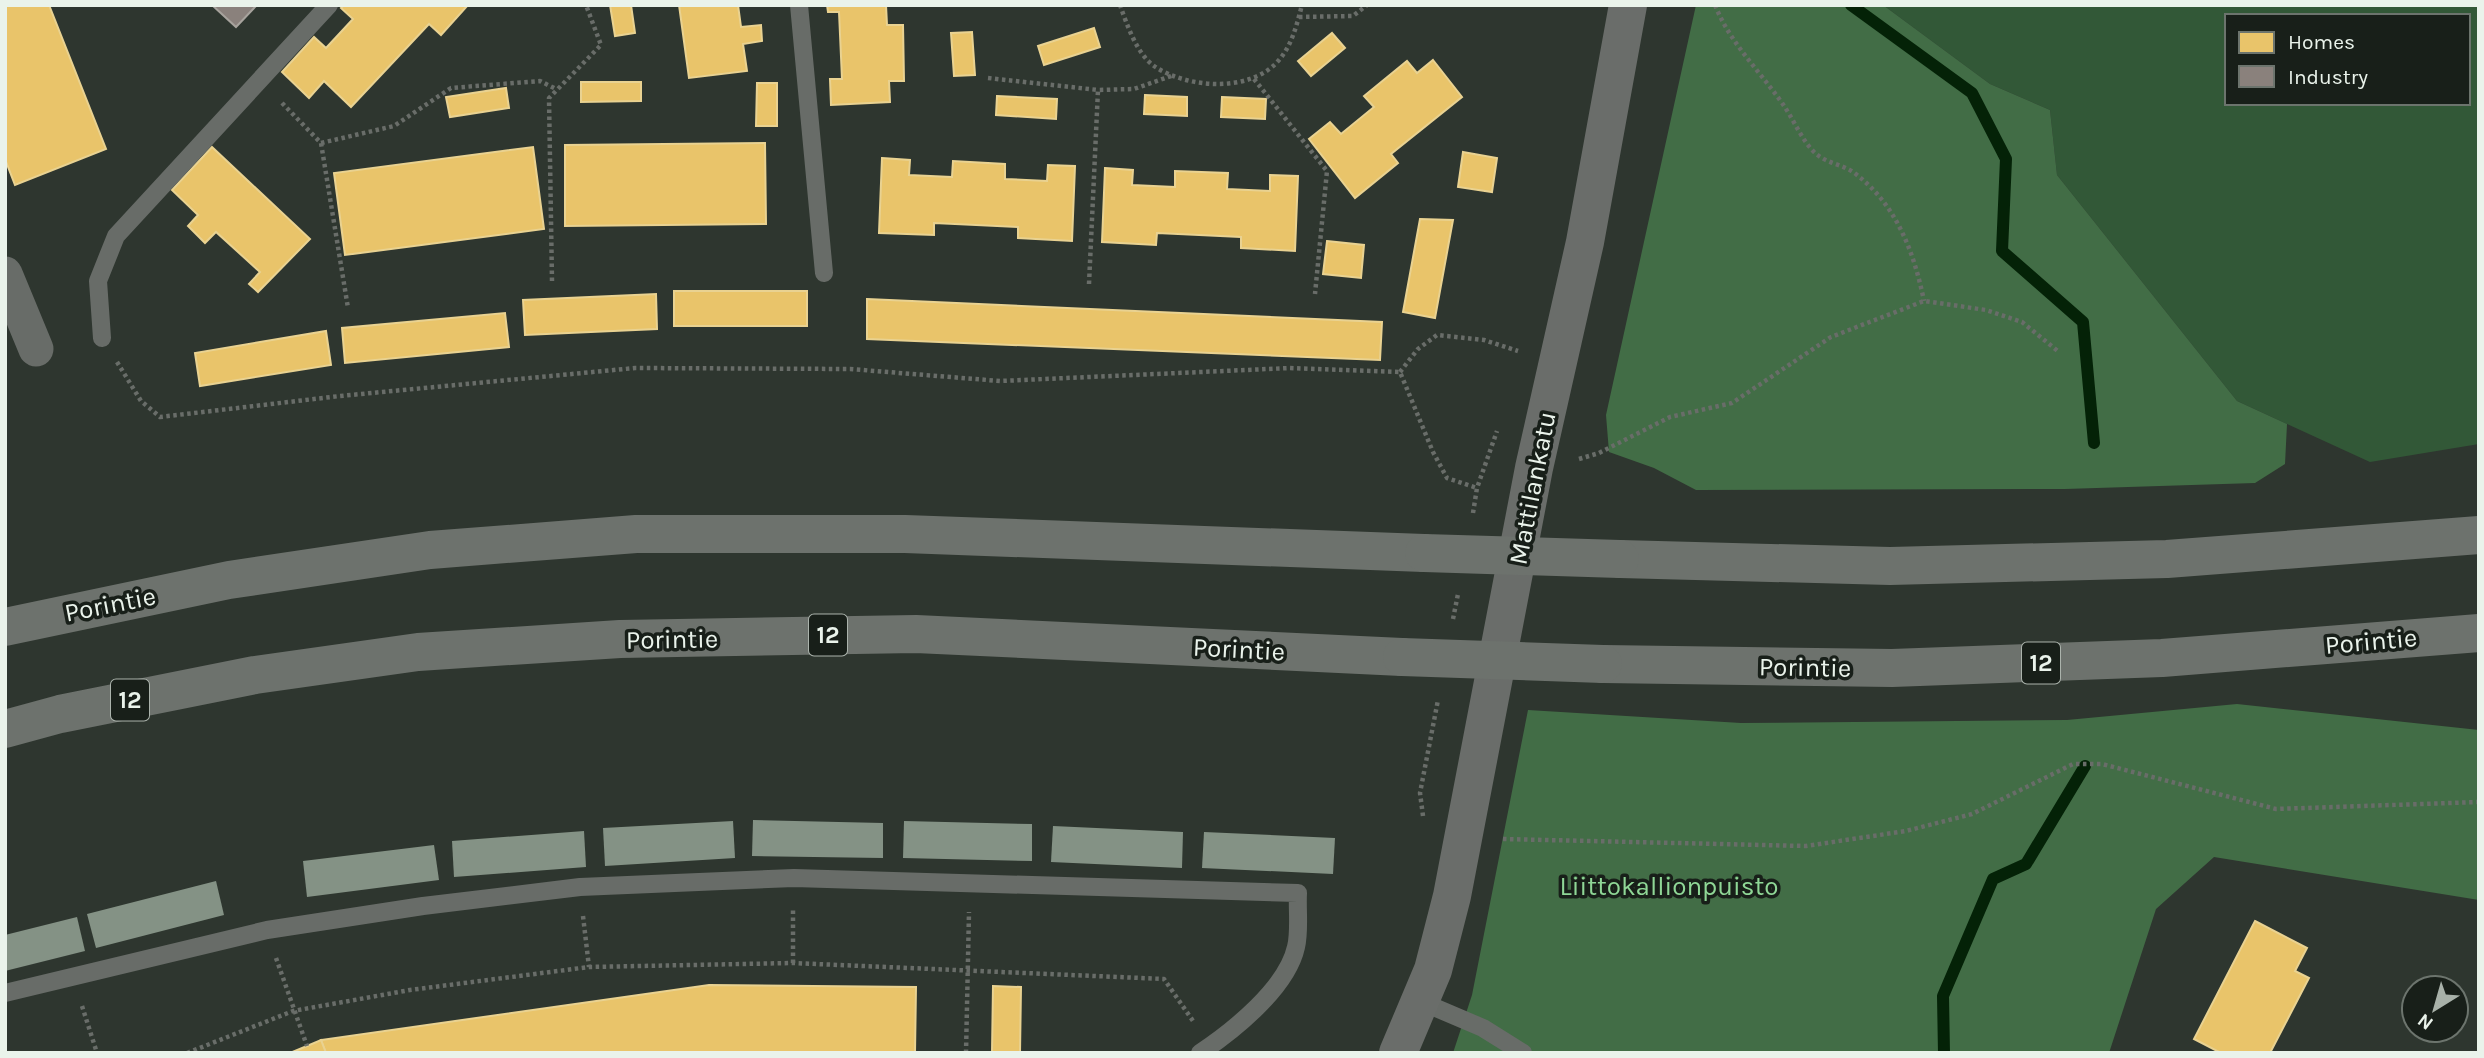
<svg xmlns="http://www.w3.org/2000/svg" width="2484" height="1058" viewBox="0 0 2484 1058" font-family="Karla,sans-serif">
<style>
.green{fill:#325837;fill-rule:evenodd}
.forest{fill:#426d46}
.homes{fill:#e9c46a;stroke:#e9d291;stroke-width:2}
.industry{fill:#8a817c;stroke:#a7a39d;stroke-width:2}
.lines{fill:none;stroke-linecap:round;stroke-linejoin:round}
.stream{stroke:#042207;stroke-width:12}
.building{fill:#849285}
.path{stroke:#696d69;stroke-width:4.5;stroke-dasharray:3.5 3.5;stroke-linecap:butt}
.lane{stroke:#686c68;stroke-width:18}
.street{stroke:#686c68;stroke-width:35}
.secondary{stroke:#6a6d6a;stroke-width:38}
.highway{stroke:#6d726d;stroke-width:38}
.highway-bridge{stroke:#6d726d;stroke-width:38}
.labels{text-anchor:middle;stroke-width:7;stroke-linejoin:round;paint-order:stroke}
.shield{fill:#181f19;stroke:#abb3ac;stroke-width:2}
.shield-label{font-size:24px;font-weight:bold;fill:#eaf3eb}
.street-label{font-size:26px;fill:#eaf3eb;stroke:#181f19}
.park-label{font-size:26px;fill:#8fd796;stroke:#181f19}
</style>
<rect width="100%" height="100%" fill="#2e362f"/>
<!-- green -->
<path class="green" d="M 1883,5 L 2479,5 L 2479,444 L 2370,462 L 2237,401 L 2057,175 L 2050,110 L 1990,84 ZM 2227,16 L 2468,16 L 2468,103 L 2227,103 Z"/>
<!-- forest -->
<g class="forest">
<polygon points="1696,5 1883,5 1990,84 2050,110 2057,175 2237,401 2287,424 2285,464 2255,483 2065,489 1696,490 1654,468 1609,452 1606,415"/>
<polygon points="2237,704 2479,730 2479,900 2214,857 2156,909 2109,1053 1453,1053 1472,995 1528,710 1741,723 2067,720"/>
</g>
<!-- homes -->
<g class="homes">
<polygon points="5,5 49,5 106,149 15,185 5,159"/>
<polygon points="344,5 468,5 441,35 429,24 351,107 324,81 309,98 282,72 314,37 326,48 353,19 341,8"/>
<polygon points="610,5 631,5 635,33 615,36"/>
<polygon points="679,5 738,5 741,27 761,25 762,41 743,44 747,71 689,78"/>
<polygon points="827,5 886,5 887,25 903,25 904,81 889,81 890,102 831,105 830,79 842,79 839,12 828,12"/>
<polygon points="1094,28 1100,47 1044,65 1038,46"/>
<polygon points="972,32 975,75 954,76 951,33"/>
<polygon points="1332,33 1345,48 1311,76 1298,61"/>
<polygon points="1433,60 1462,97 1391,154 1398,163 1355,198 1309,139 1330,122 1341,134 1374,107 1364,96 1407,61 1417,73"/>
<polygon points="581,82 641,82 641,101 581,102"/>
<polygon points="757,83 777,83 777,126 756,126"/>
<polygon points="506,88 509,108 450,117 446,97"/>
<polygon points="1145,95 1187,97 1187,116 1144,114"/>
<polygon points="997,96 1057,99 1056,119 996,115"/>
<polygon points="1222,97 1266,99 1265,119 1221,117"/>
<polygon points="765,143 766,224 565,226 565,145"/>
<polygon points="212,147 310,239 258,292 249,284 260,272 216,232 205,243 188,226 198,215 172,190"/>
<polygon points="533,147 544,229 345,255 334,173"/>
<polygon points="1463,152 1497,158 1492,192 1458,187"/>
<polygon points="882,158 910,160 909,175 952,177 953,161 1005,164 1005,179 1047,181 1048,165 1075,166 1072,241 1018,238 1018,227 934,223 934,235 879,233"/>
<polygon points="1105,168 1133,170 1132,185 1175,187 1175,171 1228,173 1227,189 1270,191 1270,175 1298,176 1295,251 1241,248 1241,237 1157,233 1156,245 1102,242"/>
<polygon points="1420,219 1453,220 1435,318 1403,312"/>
<polygon points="1327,241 1364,245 1361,278 1323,274"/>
<rect x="674" y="291" width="133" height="35"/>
<polygon points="656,294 657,329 525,335 523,300"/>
<polygon points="867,299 1382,322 1380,360 867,339"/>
<polygon points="505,313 509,347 345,363 342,328"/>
<polygon points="326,331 331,365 200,386 195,353"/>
<polygon points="2255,921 2307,948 2295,971 2309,978 2270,1053 2221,1053 2194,1039"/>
<polygon points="709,985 916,987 915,1053 326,1053 321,1040"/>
<polygon points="993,986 1021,987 1020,1053 992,1053"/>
<polygon points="321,1040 326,1053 290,1053 307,1046"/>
</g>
<!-- industry -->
<polygon class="industry" points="212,5 257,5 236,27"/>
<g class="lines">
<!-- stream -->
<g class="stream">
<polyline points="1851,5 1972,93 2006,159 2002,251 2083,322 2094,443"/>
<polyline points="1944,1053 1943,996 1993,879 2026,864 2085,766"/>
</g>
</g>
<!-- building -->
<g class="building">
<polygon points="753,820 883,823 883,858 752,856"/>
<polygon points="733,821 735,858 605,866 603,828"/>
<polygon points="904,821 1032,824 1032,861 903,858"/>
<polygon points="1053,826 1183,832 1182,868 1051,862"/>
<polygon points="584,831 586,867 454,877 452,841"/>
<polygon points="1204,832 1335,838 1333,874 1202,868"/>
<polygon points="434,845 439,880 307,897 303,861"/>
<polygon points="216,881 224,915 96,948 87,914"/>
<polygon points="77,917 85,951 5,971 5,935"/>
</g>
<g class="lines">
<!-- path -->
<g class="path">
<path d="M 1120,5 C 1127,25 1137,54 1154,66 C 1188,89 1251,93 1279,60 C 1292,45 1297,24 1302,5"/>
<path d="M 1715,5 C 1730,43 1759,70 1782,103 C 1793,118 1801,139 1814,152 C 1825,163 1841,164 1853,172 C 1896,203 1914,252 1924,301"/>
<polyline points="1299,17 1353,16 1367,5"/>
<polyline points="988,78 1098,90"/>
<polyline points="1254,79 1327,171 1315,294"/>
<polyline points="282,103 321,143 348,308"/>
<polyline points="321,143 394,126 451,88 540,81 556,89"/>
<polyline points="552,281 549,98 601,45 586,5"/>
<polyline points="1089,284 1098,90 1134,89 1174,75"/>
<polyline points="117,362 141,401 160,417 340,396 635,368 850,369 1000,381 1290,368 1400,372 1433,452 1447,478 1477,488"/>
<polyline points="1400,372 1418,349 1437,335 1484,340 1518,351"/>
<polyline points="1579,459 1599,453 1670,417 1732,403 1831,337 1924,301 1986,310 2022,322 2059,352"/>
<polyline points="1473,513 1477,488 1497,431"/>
<polyline points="1453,619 1458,594"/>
<polyline points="1423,816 1420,793 1438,700"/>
<polyline points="1503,839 1806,846 1906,831 1972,814 2073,764 2102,764 2276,809 2479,802"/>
<polyline points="583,916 589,967"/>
<polyline points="276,958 307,1046"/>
<polyline points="793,963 793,907"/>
<polyline points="82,1006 97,1053"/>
<polyline points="187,1053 293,1011 410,990 589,967 793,963 1164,979 1193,1021"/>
<polyline points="966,1053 969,912"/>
</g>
<!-- lane -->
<g class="lane">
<polyline points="799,5 824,273"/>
<polyline points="102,338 98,281 116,236 329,5"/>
<path d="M 5,993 L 267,930 L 423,906 L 580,887 L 794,878 L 1298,893 C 1297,910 1300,931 1296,947 C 1287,988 1233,1031 1200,1053"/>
<polyline points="1422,1002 1483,1028 1523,1053"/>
</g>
<!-- street -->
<polyline class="street" points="5,274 36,349"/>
<!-- secondary -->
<polyline class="secondary" points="1398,1053 1433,970 1452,896 1534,468 1585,242 1628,5"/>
<!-- highway -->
<g class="highway">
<polyline points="1620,559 1890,566 2167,559 2479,535"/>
<polyline points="5,627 229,580 430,550 636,534 905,534 1424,553"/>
<polyline points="1603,664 1892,668 2162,658 2479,633"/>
<polyline points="5,729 60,714 255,675 418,652 620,639 916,634 1402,657"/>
</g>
<!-- highway-bridge -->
<g class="highway-bridge">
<polyline points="1424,553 1620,559"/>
<polyline points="1402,657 1603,664"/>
</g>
</g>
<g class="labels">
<!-- shield labels -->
<g class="shield">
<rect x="809" y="614.5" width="38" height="41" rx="5"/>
<rect x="2022" y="642.5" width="38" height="41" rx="5"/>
<rect x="111" y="679.5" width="38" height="41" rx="5"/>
</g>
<g class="shield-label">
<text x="828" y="643">12</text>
<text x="2041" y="671">12</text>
<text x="130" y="708">12</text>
</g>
<!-- street labels -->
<g class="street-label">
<text transform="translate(1532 488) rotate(-79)" y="9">Mattilankatu</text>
<text transform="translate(110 604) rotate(-11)" y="9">Porintie</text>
<text transform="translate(672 639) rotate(-1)" y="9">Porintie</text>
<text transform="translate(2371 641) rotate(-5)" y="9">Porintie</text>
<text transform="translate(1239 649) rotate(3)" y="9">Porintie</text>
<text transform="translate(1805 667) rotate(1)" y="9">Porintie</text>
</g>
<!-- park labels -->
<g class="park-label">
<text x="1669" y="895">Liittokallionpuisto</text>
</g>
</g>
<!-- border -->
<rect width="2484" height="1058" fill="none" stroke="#eaf3eb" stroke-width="14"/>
<!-- legend -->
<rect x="2225" y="14" width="245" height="91" fill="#181f19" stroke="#6c746d" stroke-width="2"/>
<rect x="2239" y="32" width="35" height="21" fill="#e9c46a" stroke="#6c746d" stroke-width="2"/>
<text x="2288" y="49" font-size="21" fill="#eaf3eb">Homes</text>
<rect x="2239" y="66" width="35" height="21" fill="#8a817c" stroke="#6c746d" stroke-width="2"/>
<text x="2288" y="84" font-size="21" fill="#eaf3eb">Industry</text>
<!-- north arrow -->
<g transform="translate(2435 1009) rotate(217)"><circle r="33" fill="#181f19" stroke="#6c746d" stroke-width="2"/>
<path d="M0-5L12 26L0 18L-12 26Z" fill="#a8b1a9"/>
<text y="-10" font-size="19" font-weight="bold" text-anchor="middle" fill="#eaf3eb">N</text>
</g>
</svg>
